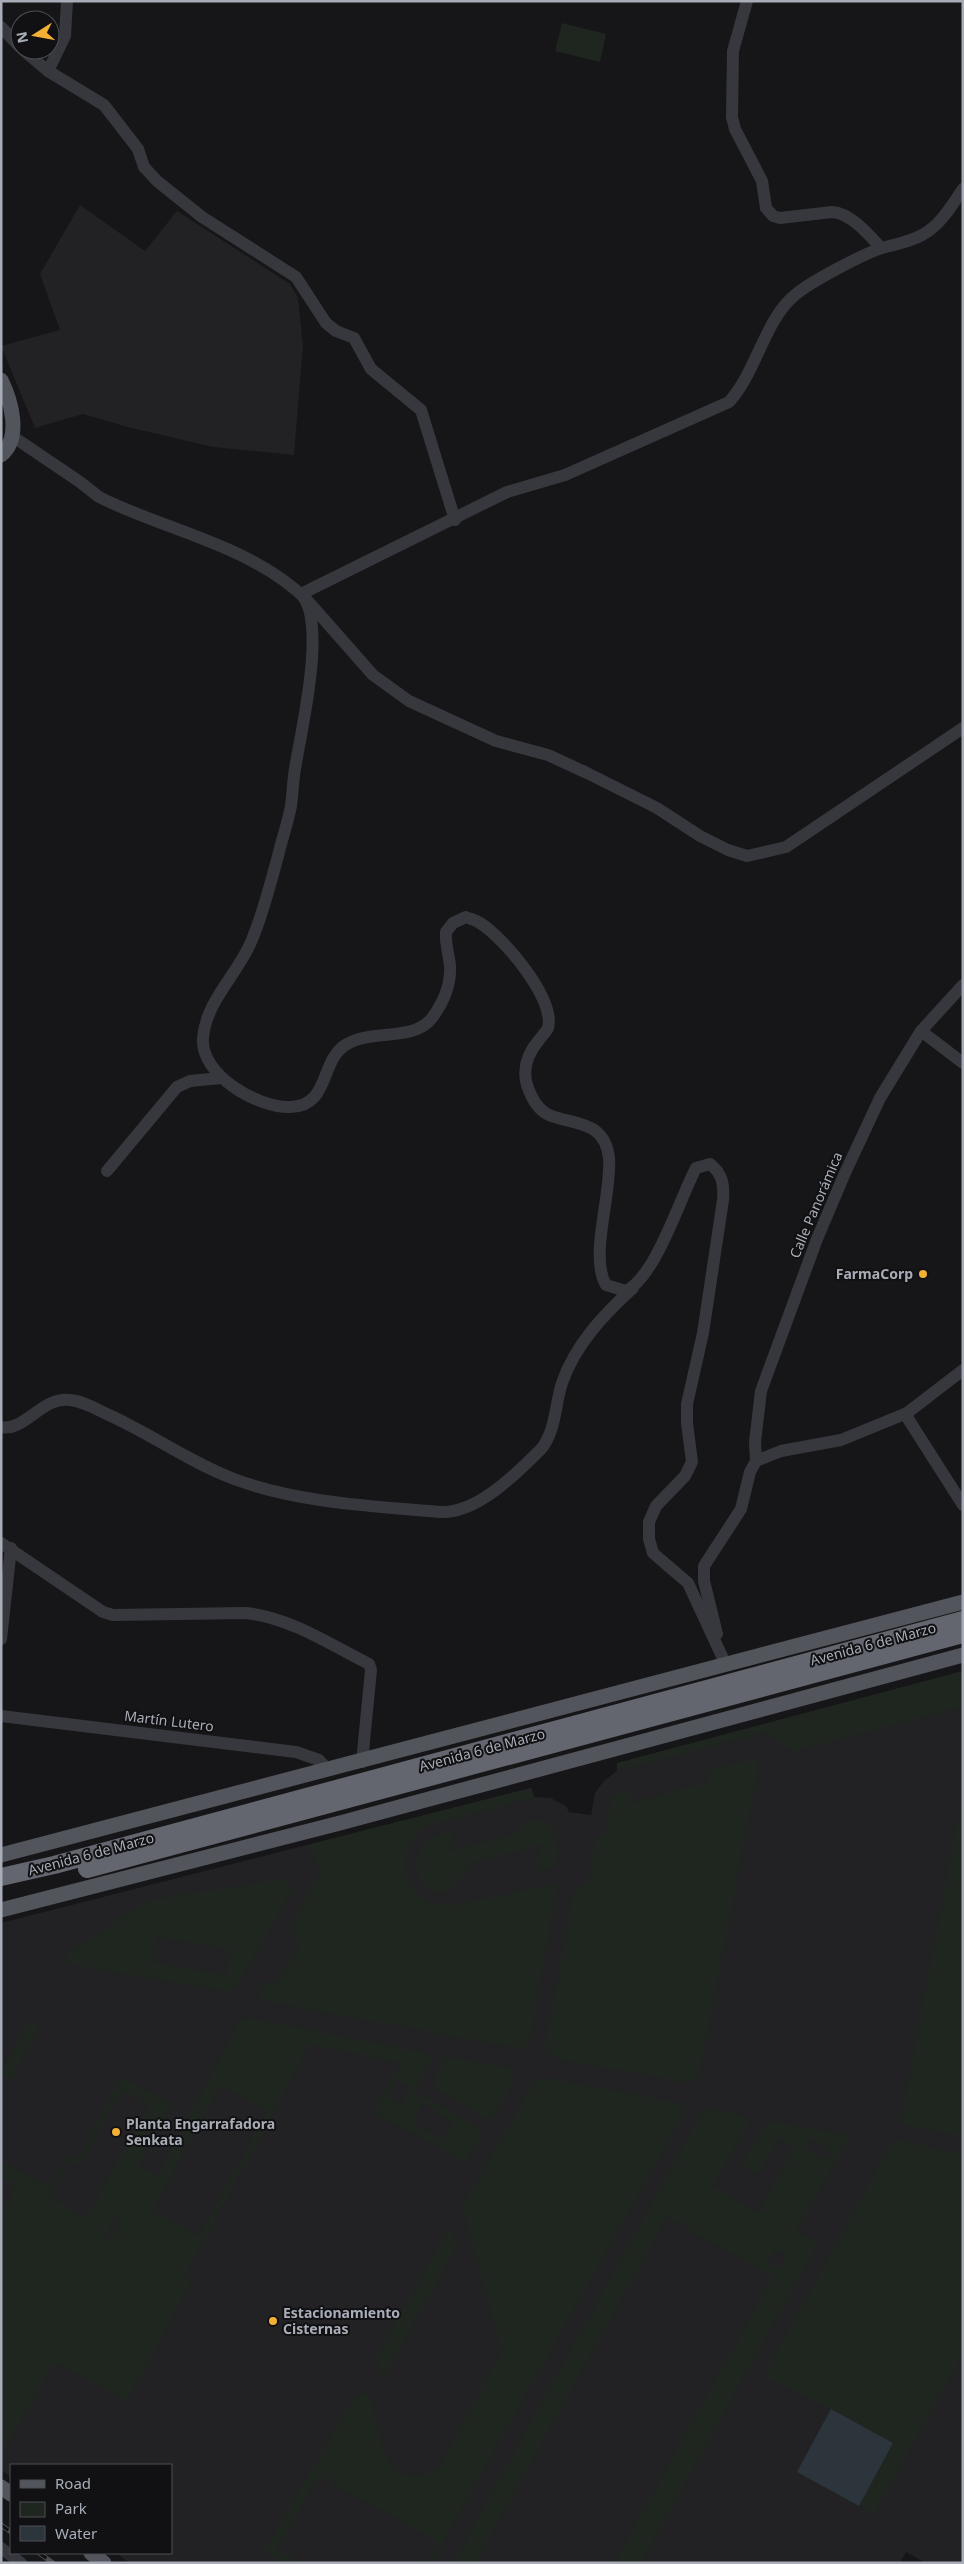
<svg xmlns="http://www.w3.org/2000/svg" width="964" height="2564" viewBox="0 0 964 2564" font-family="'Noto Sans',sans-serif">
<style>
.built{fill:#222225}
.green{fill:#1e261f;fill-rule:evenodd}
.water{fill:#2c353c}
.lines{fill:none;stroke-linecap:round;stroke-linejoin:round}
.minor{stroke:#37383d;stroke-width:12}
.major{stroke:#53555c;stroke-width:15}
.highway{stroke:#63666e;stroke-width:18}
.rail-casing{stroke:#4a4c52;stroke-width:5}
.rail{stroke:#111113;stroke-width:3;stroke-dasharray:9;stroke-linecap:butt}
.poi-dot{fill:#f2b134;stroke:#111113;stroke-width:2}
.labels{text-anchor:middle;stroke-width:4;stroke-linejoin:round;paint-order:stroke}
.street-label{font-size:14px;fill:#a8adb8;stroke:#111113}
.poi-label{font-size:14px;font-weight:bold;fill:#a8adb8;stroke:#111113;text-anchor:start}
</style>
<rect width="100%" height="100%" fill="#161618"/>
<!-- built -->
<g class="built">
<polygon points="80,205 145,251 177,211 290,284 298,298 303,346 294,455 213,447 128,427 83,414 35,428 1,346 60,330 40,274"/>
<polygon points="963,1671 963,2563 926,2563 906,2552 900,2563 130,2563 116,2553 171,2553 171,2465 11,2465 11,2477 1,2470 1,1923 531,1788 534,1797 551,1798 566,1806 569,1812 591,1815 595,1793 604,1781 617,1771 617,1763"/>
</g>
<!-- green -->
<g class="green">
<polygon points="562,23 606,34 600,62 555,51"/>
<polygon points="963,1671 963,1706 793,1752 764,1732 617,1771 617,1763"/>
<polygon points="755,1759 759,1766 698,2079 689,2083 563,2060 548,2053 545,2047 574,1890 588,1882 596,1837 605,1835 611,1798 613,1795 625,1792 631,1795 632,1803 708,1782 709,1770"/>
<path d="M 531,1788 L 534,1797 L 426,1826 C 401,1844 396,1883 426,1900 C 435,1906 446,1905 457,1905 L 558,1883 L 529,2042 L 523,2049 L 263,2001 L 258,1995 L 264,1981 L 278,1983 L 299,1946 L 291,1927 L 320,1871 L 311,1844 Z"/>
<polygon points="963,1792 963,2136 900,2124"/>
<path d="M 537,1819 C 543,1820 548,1821 551,1826 C 556,1832 560,1860 555,1865 C 551,1869 544,1870 539,1871 L 537,1858 L 544,1844 L 473,1862 L 449,1892 C 405,1900 405,1828 456,1833 L 448,1851 L 514,1834 L 529,1821 Z"/>
<path d="M 282,1879 L 289,1884 L 292,1890 L 235,1990 L 226,1991 L 64,1963 L 66,1955 L 148,1900 ZM 157,1937 L 230,1950 L 226,1975 L 153,1962 Z"/>
<path d="M 246,2017 L 426,2053 L 433,2058 L 414,2091 L 481,2129 L 481,2138 L 465,2162 L 374,2112 L 400,2063 L 310,2044 L 186,2274 L 193,2279 L 127,2401 L 55,2362 L 1,2455 L 1,2210 L 14,2191 L 13,2183 L 1,2176 L 1,2162 L 51,2188 L 68,2155 L 78,2160 L 117,2085 L 124,2078 L 172,2105 L 138,2165 L 157,2176 L 239,2022 ZM 396,2079 L 411,2088 L 401,2104 L 386,2095 ZM 220,2085 L 267,2111 L 199,2236 L 153,2210 ZM 122,2089 L 149,2104 L 86,2218 L 49,2196 L 69,2161 L 79,2166 ZM 423,2104 L 453,2122 L 443,2140 L 413,2122 ZM 115,2217 L 122,2220 L 110,2241 L 105,2238 Z"/>
<polygon points="30,2020 40,2025 11,2080 1,2075 1,2062 6,2064"/>
<polygon points="446,2057 512,2068 514,2081 493,2117 486,2119 435,2088 433,2081"/>
<path d="M 541,2077 L 681,2103 L 684,2114 L 431,2563 L 427,2563 L 438,2542 L 318,2475 L 277,2549 L 301,2563 L 284,2563 L 264,2551 L 356,2395 L 364,2393 L 371,2397 C 378,2423 382,2485 422,2475 C 428,2474 434,2469 440,2466 L 502,2351 L 462,2206 L 535,2081 Z"/>
<path d="M 713,2108 L 748,2117 L 749,2123 L 713,2186 L 758,2213 L 794,2148 L 779,2139 L 759,2174 L 741,2166 L 768,2121 L 850,2136 L 796,2231 L 818,2243 L 641,2563 L 614,2563 L 773,2277 L 667,2217 L 475,2563 L 453,2563 L 702,2112 ZM 812,2138 L 833,2150 L 827,2161 L 806,2149 ZM 775,2249 L 787,2255 L 780,2269 L 768,2262 Z"/>
<polygon points="894,2139 963,2154 963,2353 873,2515 859,2506 893,2443 831,2409 763,2377"/>
<polygon points="449,2229 452,2231 457,2246 384,2376 380,2372 376,2357"/>
</g>
<!-- water -->
<polygon class="water" points="831,2409 893,2443 859,2506 797,2472"/>
<g class="lines">
<!-- minor -->
<g class="minor">
<path d="M 747,1 L 733,51 L 732,117 L 735,129 L 762,181 L 766,208 L 773,216 L 780,218 L 832,212 C 851,213 869,235 881,248"/>
<polyline points="1,27 20,47"/>
<polyline points="23,50 48,71 104,105 138,149 144,167 157,181 202,217 296,277 326,323 336,331 354,338 371,369 421,410 455,520"/>
<polyline points="48,71 65,36 67,1"/>
<path d="M 12,436 L 80,482 L 99,497 C 167,531 250,545 306,599"/>
<path d="M 301,594 C 327,621 302,727 296,763 C 293,777 293,791 291,806 C 288,822 282,839 278,856 C 270,885 263,914 251,942 C 237,975 206,1001 203,1038 C 200,1075 258,1108 290,1107 C 331,1106 319,1060 347,1044 C 372,1029 413,1042 432,1018 C 443,1003 451,984 450,966 C 449,954 445,944 446,932 L 453,923 L 466,917 C 470,919 476,920 480,923 C 503,937 556,999 548,1028 C 546,1032 542,1036 539,1040 C 528,1053 522,1068 527,1085 C 531,1097 538,1110 549,1115 C 573,1125 605,1120 609,1158 C 612,1194 589,1256 606,1285 L 626,1291 C 656,1276 680,1198 696,1168 L 710,1164 C 723,1174 724,1185 723,1200 L 703,1333 L 687,1404 L 687,1423 L 692,1462 L 685,1476 L 656,1506 L 649,1522 L 649,1539 L 653,1553 L 688,1583 L 726,1665"/>
<path d="M 301,594 L 507,492 L 565,475 L 729,402 C 756,373 765,319 795,295 C 810,282 863,254 882,248 C 896,244 910,242 922,235 C 940,226 952,205 963,189"/>
<polyline points="306,599 373,675 409,701 496,741 548,755 587,773 657,808 700,836 728,850 747,856 786,847 963,728"/>
<polyline points="921,1031 963,1063"/>
<polyline points="107,1171 177,1087 190,1081 221,1078"/>
<polyline points="905,1414 963,1505"/>
<path d="M 1,1427 C 25,1432 42,1396 70,1400 C 83,1401 96,1409 109,1415 C 151,1434 191,1463 234,1479 C 299,1503 371,1506 440,1512 C 477,1514 516,1474 542,1448 C 556,1429 555,1405 562,1383 C 575,1345 604,1314 633,1288"/>
<polyline points="756,1461 755,1442 761,1391 817,1239 845,1173 880,1098 921,1031 963,985"/>
<path d="M 1,1543 L 103,1612 L 113,1615 L 246,1613 C 291,1618 329,1644 369,1664 L 371,1670 L 362,1762"/>
<polyline points="717,1634 704,1581 704,1566 741,1509 750,1472 756,1461 781,1451 841,1440 907,1413 963,1370"/>
<polyline points="1,1639 11,1548"/>
<polyline points="1,1716 296,1752 319,1760 328,1770"/>
<polyline points="1,2548 21,2563"/>
</g>
<!-- major -->
<g class="major">
<path d="M 1,380 C 11,400 22,438 1,455"/>
<polyline points="1,1855 963,1602"/>
<polyline points="1,1910 340,1823 963,1655"/>
<polyline points="1,2487 11,2494"/>
<polyline points="91,2553 104,2563"/>
</g>
<!-- highway -->
<g class="highway">
<polyline points="87,1869 963,1634"/>
<polyline points="1,1877 54,1865 963,1620"/>
</g>
<defs>
<g id="rail">
<polyline points="1,2525 11,2532"/>
<polyline points="39,2553 53,2563"/>
</g>
</defs>
<!-- rail casing -->
<use href="#rail" class="rail-casing"/>
<!-- rail -->
<use href="#rail" class="rail"/>
</g>
<!-- markers -->
<g class="poi-dot">
<circle cx="923" cy="1274" r="5"/>
<circle cx="116" cy="2132" r="5"/>
<circle cx="273" cy="2321" r="5"/>
</g>
<g class="labels">
<!-- street labels -->
<g class="street-label">
<text transform="translate(816 1205) rotate(-67)" y="5">Calle Panorámica</text>
<text transform="translate(873 1644) rotate(-15)" y="5">Avenida 6 de Marzo</text>
<text transform="translate(169 1721) rotate(7)" y="5">Martín Lutero</text>
<text transform="translate(482 1750) rotate(-15)" y="5">Avenida 6 de Marzo</text>
<text transform="translate(91 1854) rotate(-15)" y="5">Avenida 6 de Marzo</text>
</g>
<!-- poi labels -->
<g class="poi-label">
<text x="913" y="1279" text-anchor="end">FarmaCorp</text>
<text x="126" y="2129">Planta Engarrafadora<tspan x="126" dy="16">Senkata</tspan></text>
<text x="283" y="2318">Estacionamiento<tspan x="283" dy="16">Cisternas</tspan></text>
</g>
</g>
<!-- border -->
<rect width="964" height="2564" fill="none" stroke="#a8adb8" stroke-width="5"/>
<!-- legend -->
<rect x="10" y="2464" width="162" height="90" fill="#111113" stroke="#4d4f55"/>
<rect x="20" y="2480" width="25" height="8" fill="#53555c" stroke="#4d4f55"/>
<text x="55" y="2489" font-size="15" fill="#a8adb8">Road</text>
<rect x="20" y="2502" width="25" height="15" fill="#1e261f" stroke="#4d4f55"/>
<text x="55" y="2514" font-size="15" fill="#a8adb8">Park</text>
<rect x="20" y="2526" width="25" height="15" fill="#2c353c" stroke="#4d4f55"/>
<text x="55" y="2539" font-size="15" fill="#a8adb8">Water</text>
<!-- north arrow -->
<g transform="translate(35 35) rotate(259)"><circle r="24" fill="#111113" stroke="#4d4f55"/>
<path d="M0-4L9 19L0 12L-9 19Z" fill="#f2b134"/>
<text y="-8" font-size="14" font-weight="bold" text-anchor="middle" fill="#a8adb8">N</text>
</g>
</svg>
